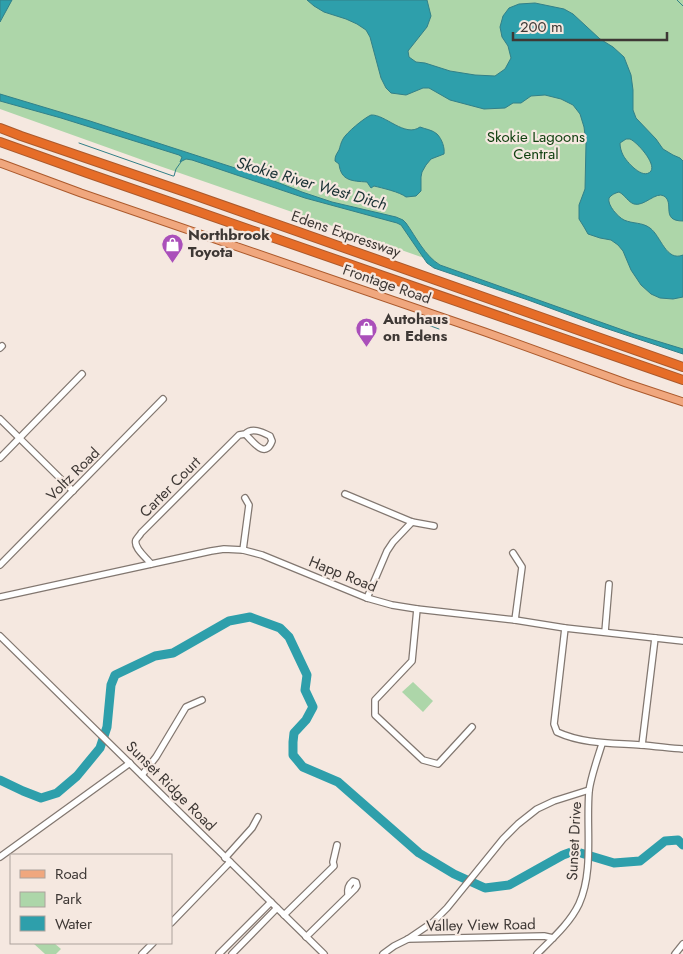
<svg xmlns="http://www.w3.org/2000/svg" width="683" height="954" viewBox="0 0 683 954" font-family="Jost,sans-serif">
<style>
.green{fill:#add6a9}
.water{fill:#2e9fab;stroke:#338088;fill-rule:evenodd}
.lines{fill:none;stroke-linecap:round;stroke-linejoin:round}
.stream{stroke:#338088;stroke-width:1}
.river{stroke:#2e9fab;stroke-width:9}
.minor-casing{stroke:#827770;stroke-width:8}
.major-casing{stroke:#ab5a2d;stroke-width:9}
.highway-casing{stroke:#ab5a2d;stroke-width:10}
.minor{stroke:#fff;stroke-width:5.5}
.major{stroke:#f0a77e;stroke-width:7}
.highway{stroke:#e66d28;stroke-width:8}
.labels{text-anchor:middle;stroke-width:4.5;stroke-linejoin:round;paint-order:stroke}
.park-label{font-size:15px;fill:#124111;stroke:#f5e8e0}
.street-label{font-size:15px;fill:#3e3835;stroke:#f5e8e0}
.poi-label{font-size:15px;font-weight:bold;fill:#3e3835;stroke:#f5e8e0;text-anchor:start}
.water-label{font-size:16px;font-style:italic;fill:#193134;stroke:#f5e8e0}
</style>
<rect width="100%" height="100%" fill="#f5e8e0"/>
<!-- green -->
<g class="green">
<polygon points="0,0 683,0 683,352 470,278 424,258 390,246 148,162 0,109"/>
<polygon points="413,682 433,701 423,712 402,692"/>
<polygon points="33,943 54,943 61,949 56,954 45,954"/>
</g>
<!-- water -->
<g class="water">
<polygon points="0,0 12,0 0,22"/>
<path d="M 307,0 L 427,0 L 431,16 L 427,27 L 408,51 L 409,57 L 416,62 L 425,63 L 450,71 L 475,75 L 495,76 L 505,69 L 511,58 L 508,46 L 502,37 L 500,27 L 503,16 L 509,8 L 519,4 L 535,3 L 564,9 L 573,14 L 600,39 L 613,47 L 624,57 L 631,75 L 633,90 L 633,110 L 636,118 L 656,139 L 663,149 L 673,155 L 680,158 L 683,161 L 683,221 C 660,221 675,203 664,196 C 656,191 644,207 634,204 C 628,202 625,195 619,192 C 615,193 611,195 609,198 C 607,205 618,217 624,220 C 633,224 642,222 650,228 C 661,236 666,262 683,255 L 683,297 L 673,299 L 660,298 L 651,294 L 641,285 L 631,270 L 623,251 L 618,245 L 611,240 L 600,238 L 588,234 L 584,227 L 579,219 L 579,205 L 585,189 L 586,143 L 584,127 L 580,114 L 573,105 L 561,99 L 545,95 L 531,96 L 521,103 L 513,103 L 505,108 L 484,109 L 450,100 L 429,88 L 423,88 L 406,95 L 391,93 L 386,88 L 381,78 L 370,37 L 366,30 L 357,24 L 346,19 L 324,12 L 314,6 ZM 626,139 C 627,139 629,139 630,139 C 637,142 656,163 651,171 C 643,181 626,161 623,155 C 621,151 620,147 620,143 Z"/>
<path d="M 0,94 L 90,121 L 269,179 L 302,192 L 332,202 L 396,217 L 403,220 L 406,223 C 416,237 425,256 440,265 L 634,334 L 683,349 L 683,354 L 596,325 L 528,300 L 434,268 L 427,263 L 401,225 L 397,223 L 305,198 L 192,160 L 186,159 L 180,162 L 182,157 L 179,155 L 61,118 L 0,101 Z"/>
<path d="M 371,115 C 385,114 405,138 420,127 C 425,129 433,130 437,134 C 442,139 445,148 444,154 L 431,159 L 426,165 L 422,172 L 421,177 L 421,191 L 416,196 L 406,197 C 400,192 382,188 374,186 L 371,188 L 367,182 C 352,181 341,181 339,164 L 335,161 C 335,156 336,155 339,150 C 340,147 341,142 343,139 C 346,133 364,118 371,115 Z"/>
</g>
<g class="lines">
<!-- stream -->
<g class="stream">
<polyline points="677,0 683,6"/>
<polyline points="79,143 173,176 174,176 176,169 181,162"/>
<polyline points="417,318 417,321 439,329"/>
</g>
<!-- river -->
<polyline class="river" points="0,780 23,791 41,798 57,793 77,776 100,748 107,727 111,685 115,675 155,656 173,653 229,621 250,617 280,628 289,637 307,675 305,690 313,707 306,720 294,733 293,742 293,755 303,767 338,782 419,853 454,874 485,888 509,885 563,855 574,851 614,863 640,861 665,841 678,840 683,845"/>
<defs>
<g id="minor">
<polyline points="0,348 2,346"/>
<polyline points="0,419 73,491"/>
<polyline points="0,458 82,374"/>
<polyline points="345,494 412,522 434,526"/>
<polyline points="243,550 249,505 245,498"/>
<polyline points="513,553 522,567 515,620"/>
<path d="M 151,564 C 147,558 133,548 136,540 C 136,539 141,534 141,533 L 239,435 L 245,434 C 252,427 262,432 270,436 L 272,441 C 265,460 253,441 245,434"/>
<polyline points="0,565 163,399"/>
<polyline points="0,597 211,551 224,549 243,550 262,555 367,598 392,605 417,609 515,620 565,628 683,641"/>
<polyline points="367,598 387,551 393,542 412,522"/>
<polyline points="417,609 412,661 375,700 375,715 423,760 438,764 472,727"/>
<path d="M 565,628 L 554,724 L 557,732 C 583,744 612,743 640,745 C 655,746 669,748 683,749"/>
<polyline points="605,632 609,584"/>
<polyline points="0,636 324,954"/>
<polyline points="642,745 655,638"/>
<polyline points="142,775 156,757 186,707 202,700"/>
<polyline points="0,857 130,763"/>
<polyline points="225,858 252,828 258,817"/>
<polyline points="284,915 334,866 333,862 337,845"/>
<polyline points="171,923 230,862"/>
<path d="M 306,937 L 355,889 L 357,886 L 356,882 L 353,881 C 348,885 347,889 348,895"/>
<polyline points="408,939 544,936 553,938"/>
<polyline points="142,954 153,943"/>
<polyline points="219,954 271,902"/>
<polyline points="232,954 277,908"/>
<polyline points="383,954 394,946 408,939 433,922 447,908 503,839 518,824 537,809 554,801 589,790"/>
<path d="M 537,954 C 552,939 570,923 579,904 C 594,871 586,828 589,792 C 590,779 598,757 602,744"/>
<polyline points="675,954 683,944"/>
</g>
<polyline id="major" points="0,163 81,193 485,332 626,383 683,402"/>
<g id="highway">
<polyline points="0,128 21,136 188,193 683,367"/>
<polyline points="0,142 87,173 683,380"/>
</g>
</defs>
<!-- minor casing -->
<use href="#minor" class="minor-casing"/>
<!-- major casing -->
<use href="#major" class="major-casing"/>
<!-- highway casing -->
<use href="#highway" class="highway-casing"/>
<!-- minor -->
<use href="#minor" class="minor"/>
<!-- major -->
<use href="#major" class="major"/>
<!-- highway -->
<use href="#highway" class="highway"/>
</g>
<!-- icons -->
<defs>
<symbol id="shop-pin" viewBox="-11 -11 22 30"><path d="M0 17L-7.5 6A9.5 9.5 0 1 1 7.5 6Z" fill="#aa4fba" stroke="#f5e8e0"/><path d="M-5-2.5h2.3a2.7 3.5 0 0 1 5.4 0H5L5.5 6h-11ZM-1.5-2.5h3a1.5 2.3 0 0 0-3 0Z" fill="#fff"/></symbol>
</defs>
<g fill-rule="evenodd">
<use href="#shop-pin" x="160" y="232" width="25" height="34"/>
<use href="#shop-pin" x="354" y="316" width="25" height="34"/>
</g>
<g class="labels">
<!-- park labels -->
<g class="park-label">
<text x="536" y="142">Skokie Lagoons<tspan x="536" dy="17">Central</tspan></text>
</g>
<!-- street labels -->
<g class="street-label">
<text transform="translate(346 234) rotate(19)" y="5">Edens Expressway</text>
<text transform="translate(387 284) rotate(19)" y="5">Frontage Road</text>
<text transform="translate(73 474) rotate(-45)" y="5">Voltz Road</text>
<text transform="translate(170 487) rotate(-45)" y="5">Carter Court</text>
<text transform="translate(343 574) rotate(22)" y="5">Happ Road</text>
<text transform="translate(171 786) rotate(45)" y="5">Sunset Ridge Road</text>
<text transform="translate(574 841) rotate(-87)" y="5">Sunset Drive</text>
<text transform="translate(481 925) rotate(-1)" y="5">Valley View Road</text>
</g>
<!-- poi labels -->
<g class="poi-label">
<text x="188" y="240">Northbrook<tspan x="188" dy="17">Toyota</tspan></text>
<text x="383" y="324">Autohaus<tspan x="383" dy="17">on Edens</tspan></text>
</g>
<!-- water labels -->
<g class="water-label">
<text transform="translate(312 183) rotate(16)" y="6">Skokie River West Ditch</text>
</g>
</g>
<!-- legend -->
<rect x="10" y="854" width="162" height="90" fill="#f5e8e0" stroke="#aca29c"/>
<rect x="20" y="870" width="25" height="8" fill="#f0a77e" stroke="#aca29c"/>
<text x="55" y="879" font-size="15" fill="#3e3835">Road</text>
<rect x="20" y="892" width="25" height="15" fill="#add6a9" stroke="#aca29c"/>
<text x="55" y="904" font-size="15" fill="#3e3835">Park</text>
<rect x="20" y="916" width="25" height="15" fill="#2e9fab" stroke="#aca29c"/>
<text x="55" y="929" font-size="15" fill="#3e3835">Water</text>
<!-- scale -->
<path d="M513 32v8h154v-8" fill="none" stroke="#3e3835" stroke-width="2.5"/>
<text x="520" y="32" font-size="15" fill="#3e3835" stroke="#f5e8e0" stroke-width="4" paint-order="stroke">200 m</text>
</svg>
